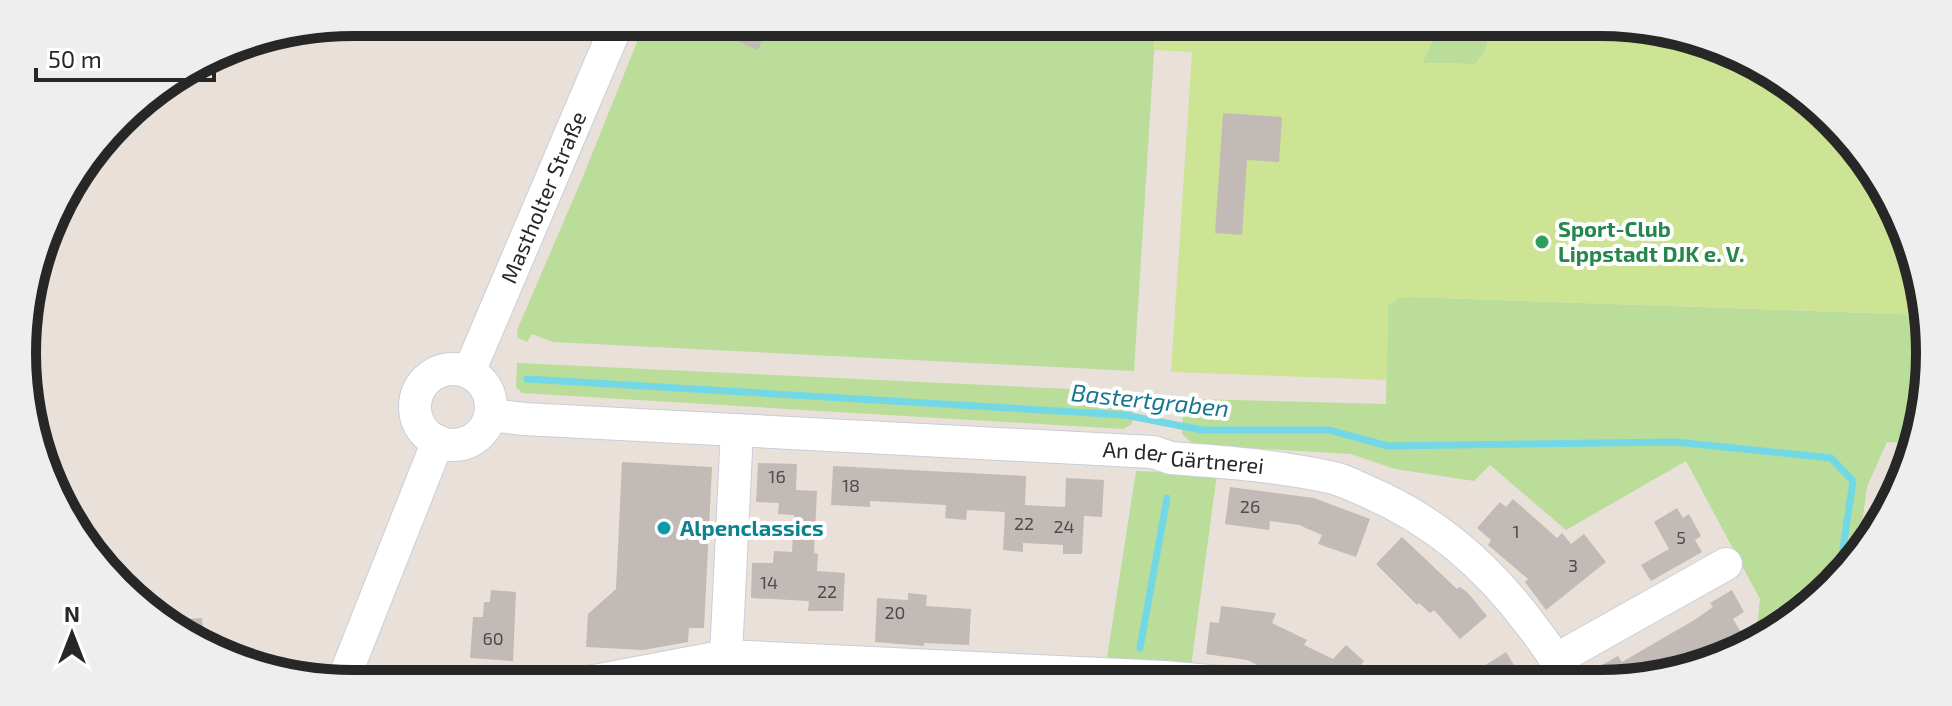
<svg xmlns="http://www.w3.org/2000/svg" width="1952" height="706" viewBox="0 0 1952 706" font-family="'Exo 2',sans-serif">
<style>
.green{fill:#badd99}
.pitch{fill:#cee495}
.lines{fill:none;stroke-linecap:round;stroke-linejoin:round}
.stream{stroke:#72d8e5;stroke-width:7}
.building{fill:#c1bab6}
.minor-casing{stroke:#c8ced9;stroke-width:34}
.minor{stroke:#fff;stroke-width:32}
.leisure-dot{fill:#2e9e5b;stroke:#fff;stroke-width:3}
.culture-dot{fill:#0f9aa8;stroke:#fff;stroke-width:3}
.labels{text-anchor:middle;stroke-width:8;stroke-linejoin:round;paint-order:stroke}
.number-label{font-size:18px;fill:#4e4c4b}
.street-label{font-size:22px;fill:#272727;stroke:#fff}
.leisure-label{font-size:22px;font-weight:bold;fill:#27864d;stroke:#fff;text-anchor:start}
.culture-label{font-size:22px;font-weight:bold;fill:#0d838f;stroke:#fff;text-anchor:start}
.water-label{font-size:24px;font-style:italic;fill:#16768d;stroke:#fff}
.rim{fill:none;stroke:#272727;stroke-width:10}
</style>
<rect width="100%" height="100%" fill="#e9e0d9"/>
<!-- green -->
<g class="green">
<polygon points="645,22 1003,22 1004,24 1155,36 1134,371 553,342 532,334 527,342 518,338 517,330 582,179"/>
<polygon points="1441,22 1492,22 1486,49 1475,64 1422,63"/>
<polygon points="1412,297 1927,315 1919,438 1917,443 1887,442 1867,487 1858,552 1818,602 1755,644 1760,599 1686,461 1566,530 1490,465 1474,481 1395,469 1351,454 1194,445 1182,434 1183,411 1193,399 1386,404 1388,306 1398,298"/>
<polygon points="517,363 1134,392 1132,424 1123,429 522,393 516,387"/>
<polygon points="1136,471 1217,474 1191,667 1106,664"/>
</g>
<!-- pitch -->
<polygon class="pitch" points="1003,22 1441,22 1422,63 1475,64 1486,49 1492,22 1599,22 1684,33 1800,90 1885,187 1927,309 1927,315 1412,297 1398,298 1388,306 1387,380 1171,372 1192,52 1154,50 1154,36 1003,24"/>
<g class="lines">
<!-- stream -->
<g class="stream">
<polyline points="527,379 1125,415 1202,430 1329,430 1388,446 1675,442 1831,458 1853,481 1839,575"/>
<polyline points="1140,648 1167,498"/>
</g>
</g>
<!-- building -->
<g class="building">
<polygon points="692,22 770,22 758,50"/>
<polygon points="1261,22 1327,22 1326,41 1260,37"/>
<polygon points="1223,113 1282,117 1279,162 1247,160 1242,235 1215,233"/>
<polygon points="622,462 712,467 704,628 689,628 688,642 643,650 586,647 588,614 616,589"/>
<polygon points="758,463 797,464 796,490 817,491 814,553 818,554 817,571 845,573 843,611 808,611 809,601 751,598 752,563 773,563 774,551 792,552 794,515 778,514 779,503 756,502"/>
<polygon points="833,466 1026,476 1025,505 1065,507 1066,478 1104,480 1102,517 1084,516 1082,554 1063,554 1063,545 1023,543 1023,552 1003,550 1005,512 967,510 966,520 945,518 946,505 870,501 870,507 831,505"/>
<polygon points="1230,487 1314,498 1370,519 1356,557 1318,544 1322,535 1299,525 1270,521 1269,530 1225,524"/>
<polygon points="1513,499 1557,538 1562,533 1571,544 1584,534 1606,562 1546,610 1525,582 1528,579 1488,545 1491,540 1477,528 1500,502 1506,507"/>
<polygon points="1677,508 1683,518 1689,514 1701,536 1695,540 1702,552 1651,581 1641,565 1669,549 1654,522"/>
<polygon points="1402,537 1457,589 1460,587 1468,593 1487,616 1460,639 1434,610 1430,613 1419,603 1417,605 1376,564"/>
<polygon points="491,590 516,592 513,661 470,658 473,617 483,617 484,602 490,602"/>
<polygon points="1732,590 1744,612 1733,619 1742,634 1714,650 1718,658 1643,681 1585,681 1584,675 1618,656 1622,662 1696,619 1713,607 1710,603"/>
<polygon points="908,593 927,595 926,606 971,609 969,645 924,643 924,646 875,642 877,598 908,600"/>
<polygon points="1221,606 1276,613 1272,623 1307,640 1304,645 1333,659 1346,645 1364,661 1346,682 1293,682 1247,660 1206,654 1210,622 1219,623"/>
<polygon points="202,618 204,644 169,628 162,621"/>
<polygon points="1506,652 1524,681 1459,682"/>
</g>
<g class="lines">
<defs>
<g id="minor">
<circle cx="453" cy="407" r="38"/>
<path id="s1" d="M 469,372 L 618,22"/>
<path id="s2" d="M 491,415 L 524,419 L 1153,452 L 1171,458 C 1225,462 1281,466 1334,478 C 1345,481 1357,487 1368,492 C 1434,520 1488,567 1531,625 C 1545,643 1557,659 1566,681"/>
<polyline points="1557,659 1726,564"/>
<polyline points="342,683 438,441"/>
<polyline points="584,683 726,656 1164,677 1220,682"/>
<polyline points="731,683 726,656 737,430"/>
</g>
</defs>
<!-- minor casing -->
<use href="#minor" class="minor-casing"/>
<!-- minor -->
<use href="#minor" class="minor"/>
</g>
<!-- markers -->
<circle class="leisure-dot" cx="1542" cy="242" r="8"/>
<circle class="culture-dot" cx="664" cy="528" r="8"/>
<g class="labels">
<!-- number labels -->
<g class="number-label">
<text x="777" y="483">16</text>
<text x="851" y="492">18</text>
<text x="1250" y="513">26</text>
<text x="1024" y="530">22</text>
<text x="1064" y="533">24</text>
<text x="1516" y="538">1</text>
<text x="1681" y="544">5</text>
<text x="1573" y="572">3</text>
<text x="769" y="589">14</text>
<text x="827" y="598">22</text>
<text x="895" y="619">20</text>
<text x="493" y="645">60</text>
</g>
<!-- street labels -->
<g class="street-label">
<text dy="8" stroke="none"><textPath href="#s1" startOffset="190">Mastholter Straße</textPath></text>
<text dy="8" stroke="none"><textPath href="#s2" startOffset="694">An der Gärtnerei</textPath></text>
</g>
<!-- leisure labels -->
<g class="leisure-label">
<text x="1558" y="237">Sport-Club<tspan x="1558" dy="25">Lippstadt DJK e. V.</tspan></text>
</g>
<!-- culture labels -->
<g class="culture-label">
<text x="680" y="536">Alpenclassics</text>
</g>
<!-- water labels -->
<g class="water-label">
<text transform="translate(1150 401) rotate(6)" y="8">Bastertgraben</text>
</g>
</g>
<!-- crop -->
<path d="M0 0H1952V706H0ZM353 36H1599A317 317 0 0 1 1916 353V353A317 317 0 0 1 1599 670H353A317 317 0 0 1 36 353V353A317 317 0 0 1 353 36Z" fill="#eee" fill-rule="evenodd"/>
<path class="rim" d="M353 36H1599A317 317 0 0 1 1916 353V353A317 317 0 0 1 1599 670H353A317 317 0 0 1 36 353V353A317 317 0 0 1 353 36Z"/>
<!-- north arrow -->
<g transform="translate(72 634)" stroke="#ffffff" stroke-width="6" paint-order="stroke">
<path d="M0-6L14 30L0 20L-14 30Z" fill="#272727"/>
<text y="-12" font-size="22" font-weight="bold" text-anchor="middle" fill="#272727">N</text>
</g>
<!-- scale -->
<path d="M36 68v12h178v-12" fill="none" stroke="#272727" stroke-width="4"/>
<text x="48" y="68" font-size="24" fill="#272727" stroke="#ffffff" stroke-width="6" paint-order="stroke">50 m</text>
</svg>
